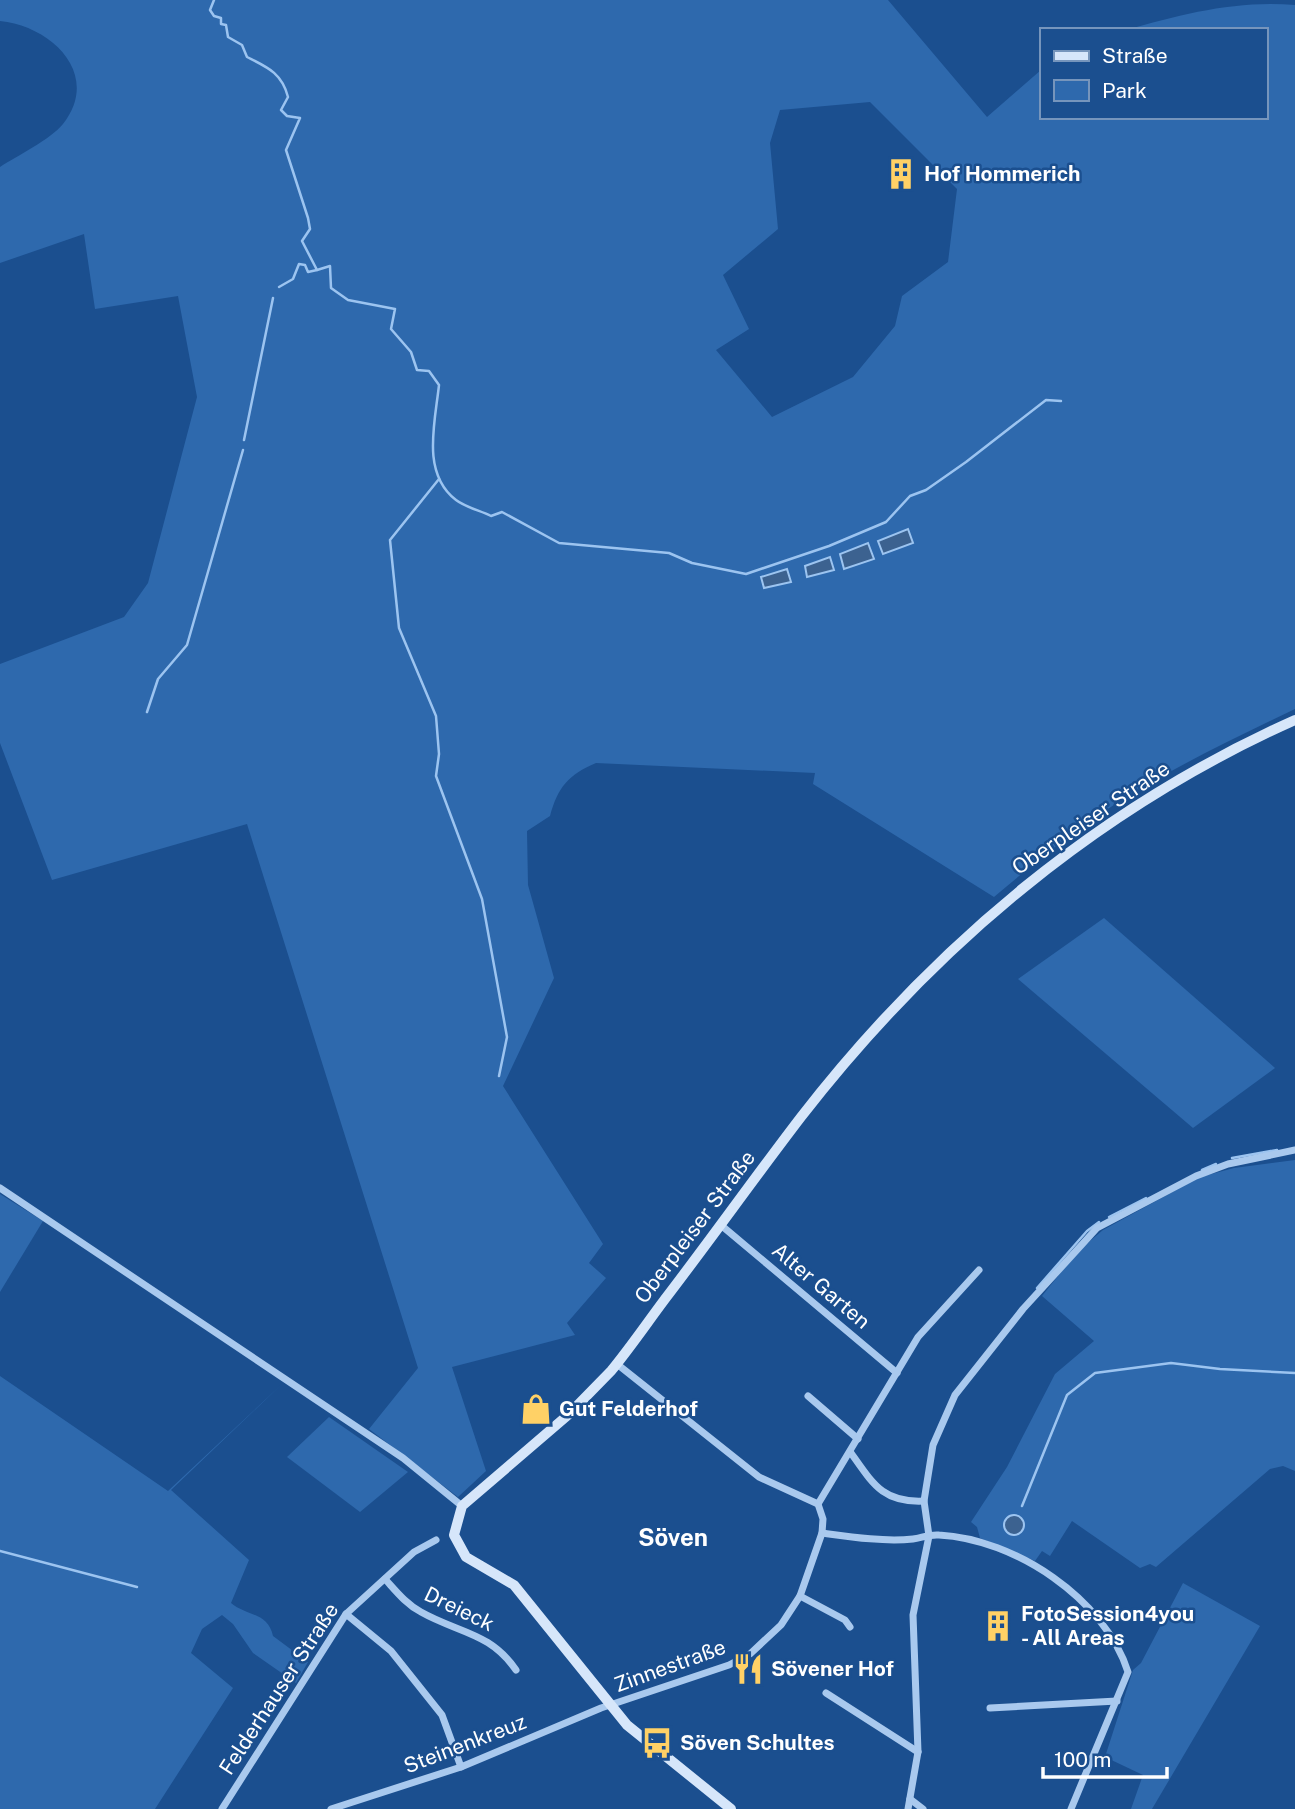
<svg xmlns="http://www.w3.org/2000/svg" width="1295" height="1809" viewBox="0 0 1295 1809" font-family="'Public Sans',sans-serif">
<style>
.green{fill:#2e69ad;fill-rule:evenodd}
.water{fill:#3c6290;stroke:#9cc4f0;stroke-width:2}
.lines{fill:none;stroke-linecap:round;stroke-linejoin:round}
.stream{stroke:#9cc4f0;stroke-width:2.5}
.minor{stroke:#a9c9ee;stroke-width:7}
.secondary{stroke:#d6e6fa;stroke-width:10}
.labels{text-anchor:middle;stroke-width:5;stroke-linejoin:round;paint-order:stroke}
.poi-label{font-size:21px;font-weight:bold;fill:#fff;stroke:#1b4f8f;text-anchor:start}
.street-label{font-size:21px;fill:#fff;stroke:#1b4f8f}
.quarter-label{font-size:24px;font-weight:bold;fill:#fff;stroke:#1b4f8f}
</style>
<rect width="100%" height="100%" fill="#1b4f8f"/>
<!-- green -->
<g class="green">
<path d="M 0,0 L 888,0 L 987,117 L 1041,70 L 1041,117 L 1265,117 L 1265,30 L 1126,30 C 1182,14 1237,0 1295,5 L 1295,709 C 1243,734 1191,759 1141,788 C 1089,819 1040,858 994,897 L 813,784 L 815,773 L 596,763 C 568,775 558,787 550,816 L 527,831 L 528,885 L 554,978 L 503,1086 L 603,1244 L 589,1263 L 606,1278 L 567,1323 L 575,1335 L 452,1367 L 486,1471 L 458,1497 L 369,1429 L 418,1368 L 247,824 L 52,880 L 0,743 L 0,664 L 124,617 L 148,583 L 197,397 L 178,296 L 95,309 L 84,234 L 0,263 L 0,167 C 17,156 51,139 63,124 C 102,74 51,26 0,21 ZM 870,102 L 957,189 L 948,262 L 902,296 L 895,326 L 853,377 L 772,417 L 716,350 L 749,329 L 723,275 L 778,229 L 770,143 L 780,110 Z"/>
<polygon points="1104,918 1275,1068 1193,1128 1018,979"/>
<polygon points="1295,1160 1295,1471 1283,1466 1270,1469 1156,1567 1150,1564 1140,1568 1072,1521 1050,1556 1042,1551 1035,1561 980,1538 977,1527 971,1522 1007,1467 1055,1374 1094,1341 1042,1296 1078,1251 1103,1230 1200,1177 1234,1168"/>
<polygon points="0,1194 43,1221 0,1292"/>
<path d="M 0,1376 L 168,1491 L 282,1384 L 171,1490 L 249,1560 L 231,1603 C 246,1616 268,1612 273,1636 L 308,1662 L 296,1683 L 253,1653 L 233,1624 L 222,1615 L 202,1629 L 191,1653 L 233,1688 L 155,1809 L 0,1809 Z"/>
<polygon points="329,1417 408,1472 360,1512 287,1457"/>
<polygon points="1183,1583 1260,1626 1152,1809 1131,1809 1143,1775 1105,1757 1133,1670 1141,1663"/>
</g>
<!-- water -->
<g class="water">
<polygon points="908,529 913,543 883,554 878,541"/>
<polygon points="868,543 874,559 844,569 840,554"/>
<polygon points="830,557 834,570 807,577 805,566"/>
<polygon points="787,569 791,582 764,588 761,577"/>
<circle cx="1014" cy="1525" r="10"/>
</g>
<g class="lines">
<!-- stream -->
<g class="stream">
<path d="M 214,0 L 210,10 L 214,16 L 221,18 L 221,24 L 226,25 L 228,37 L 242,45 L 247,57 C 267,67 282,73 288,97 L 281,110 L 287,116 L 300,118 L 286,150 L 308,218 L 310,229 L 302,241 L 317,270 L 330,266 L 331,288 L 348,300 L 395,309 L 391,329 L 411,352 L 417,370 L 429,371 L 439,385 C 435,423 421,473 456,500 C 465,507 481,511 491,516 L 502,512 L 559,543 L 669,553 L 692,563 L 746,574 L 829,546 L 886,522 L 910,496 L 926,490 L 966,462 L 1046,400 L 1061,401"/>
<polyline points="279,287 293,279 299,264 305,265 308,272 317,270"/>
<polyline points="244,440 273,298"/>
<polyline points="439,479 390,540 399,628 436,716 439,754 436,776 482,899 507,1037 499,1076"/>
<polyline points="147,712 158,679 187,645 243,450"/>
<polyline points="1232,1158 1277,1150"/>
<polyline points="1202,1170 1216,1164"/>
<polyline points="1109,1217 1146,1198"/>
<polyline points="1037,1288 1087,1231 1099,1222"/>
<polyline points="1022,1506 1067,1395 1095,1373 1171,1363 1220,1369 1295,1373"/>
<polyline points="0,1551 137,1587"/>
</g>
<!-- minor -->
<g class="minor">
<polyline points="0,1188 403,1458 462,1506"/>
<polyline points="722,1226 897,1373"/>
<polyline points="808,1396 858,1439"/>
<path d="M 851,1453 C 873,1484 883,1503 924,1501"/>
<polyline points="818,1504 918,1337 979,1270"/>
<path d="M 822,1533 C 851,1537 884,1542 913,1539 C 921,1538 930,1534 939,1535 C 1015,1539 1105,1599 1128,1672 L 1071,1809"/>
<path d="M 385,1579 C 396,1591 406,1604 421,1612 C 458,1633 490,1632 516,1670"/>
<polyline points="800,1596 845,1620 850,1627"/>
<polyline points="346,1614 391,1651 442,1715 461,1767"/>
<polyline points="826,1693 918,1752"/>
<polyline points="990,1708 1117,1701"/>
<polyline points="910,1799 923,1809"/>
<polyline points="222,1809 346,1614 414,1552 436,1540"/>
<polyline points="331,1809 461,1767 601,1708 729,1665 750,1654 781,1625 800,1596 822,1533 823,1519 818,1504 759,1477 617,1364"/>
<polyline points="908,1809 918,1752 913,1615 929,1536 924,1501 933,1445 955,1395 1023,1309 1097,1228 1196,1176 1228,1164 1295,1150"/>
</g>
<!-- secondary -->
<path class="secondary" d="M 731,1809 L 627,1725 L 514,1585 L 466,1557 L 454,1535 L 462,1506 L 568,1415 L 611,1371 C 630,1348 647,1323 665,1299 C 711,1239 755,1177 801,1117 C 933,947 1098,808 1295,720"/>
</g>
<!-- icons -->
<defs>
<symbol id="building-bare" viewBox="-9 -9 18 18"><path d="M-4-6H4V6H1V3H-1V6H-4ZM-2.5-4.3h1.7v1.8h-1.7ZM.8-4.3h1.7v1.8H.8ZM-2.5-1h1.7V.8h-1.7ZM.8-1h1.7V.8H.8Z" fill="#ffd166" stroke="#1b4f8f" stroke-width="2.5" paint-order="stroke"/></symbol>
<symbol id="shop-bare" viewBox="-9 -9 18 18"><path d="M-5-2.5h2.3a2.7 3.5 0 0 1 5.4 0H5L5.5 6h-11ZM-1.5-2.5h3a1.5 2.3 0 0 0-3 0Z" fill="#ffd166" stroke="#1b4f8f" stroke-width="2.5" paint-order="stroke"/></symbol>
<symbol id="restaurant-bare" viewBox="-9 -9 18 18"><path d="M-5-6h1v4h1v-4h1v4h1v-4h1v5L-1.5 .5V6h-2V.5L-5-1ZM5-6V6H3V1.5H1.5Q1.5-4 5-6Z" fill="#ffd166" stroke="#1b4f8f" stroke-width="2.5" paint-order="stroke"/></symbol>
<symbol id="bus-bare" viewBox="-9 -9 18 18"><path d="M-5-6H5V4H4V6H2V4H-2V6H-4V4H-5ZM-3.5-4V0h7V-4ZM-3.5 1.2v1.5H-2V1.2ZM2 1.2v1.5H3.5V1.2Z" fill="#ffd166" stroke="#1b4f8f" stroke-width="2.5" paint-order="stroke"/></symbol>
</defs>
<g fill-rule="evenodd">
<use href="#building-bare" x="879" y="152" width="44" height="44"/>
<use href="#shop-bare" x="514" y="1387" width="44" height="44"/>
<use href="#building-bare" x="976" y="1604" width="44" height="44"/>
<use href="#restaurant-bare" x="726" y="1647" width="44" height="44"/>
<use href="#bus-bare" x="635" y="1721" width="44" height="44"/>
</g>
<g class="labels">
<!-- poi labels -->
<g class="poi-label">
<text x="924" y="181">Hof Hommerich</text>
<text x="559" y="1416">Gut Felderhof</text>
<text x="1021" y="1621">FotoSession4you<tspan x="1021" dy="24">- All Areas</tspan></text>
<text x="771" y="1676">Sövener Hof</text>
<text x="680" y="1750">Söven Schultes</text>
</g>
<!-- street labels -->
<g class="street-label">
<text transform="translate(1091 818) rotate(-34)" y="7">Oberpleiser Straße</text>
<text transform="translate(695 1227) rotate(-53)" y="7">Oberpleiser Straße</text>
<text transform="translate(821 1286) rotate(40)" y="7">Alter Garten</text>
<text transform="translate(459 1609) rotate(26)" y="7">Dreieck</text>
<text transform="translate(670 1666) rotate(-20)" y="7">Zinnestraße</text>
<text transform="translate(279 1689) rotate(-57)" y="7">Felderhauser Straße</text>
<text transform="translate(465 1744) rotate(-21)" y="7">Steinenkreuz</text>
</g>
<!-- quarter labels -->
<g class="quarter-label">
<text x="673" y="1546">Söven</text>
</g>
</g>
<!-- legend -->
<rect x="1040" y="28" width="228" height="91" fill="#1b4f8f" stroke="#7695bc" stroke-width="2"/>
<rect x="1054" y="51" width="35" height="10" fill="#d6e6fa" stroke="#7695bc" stroke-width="2"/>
<text x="1102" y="63" font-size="21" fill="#ffffff">Straße</text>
<rect x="1054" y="80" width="35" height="21" fill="#2e69ad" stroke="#7695bc" stroke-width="2"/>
<text x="1102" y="98" font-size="21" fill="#ffffff">Park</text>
<!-- scale -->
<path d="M1043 1767v10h124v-10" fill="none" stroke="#ffffff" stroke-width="3.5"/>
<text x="1054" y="1767" font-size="21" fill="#ffffff" stroke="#1b4f8f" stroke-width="5" paint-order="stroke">100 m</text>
</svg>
